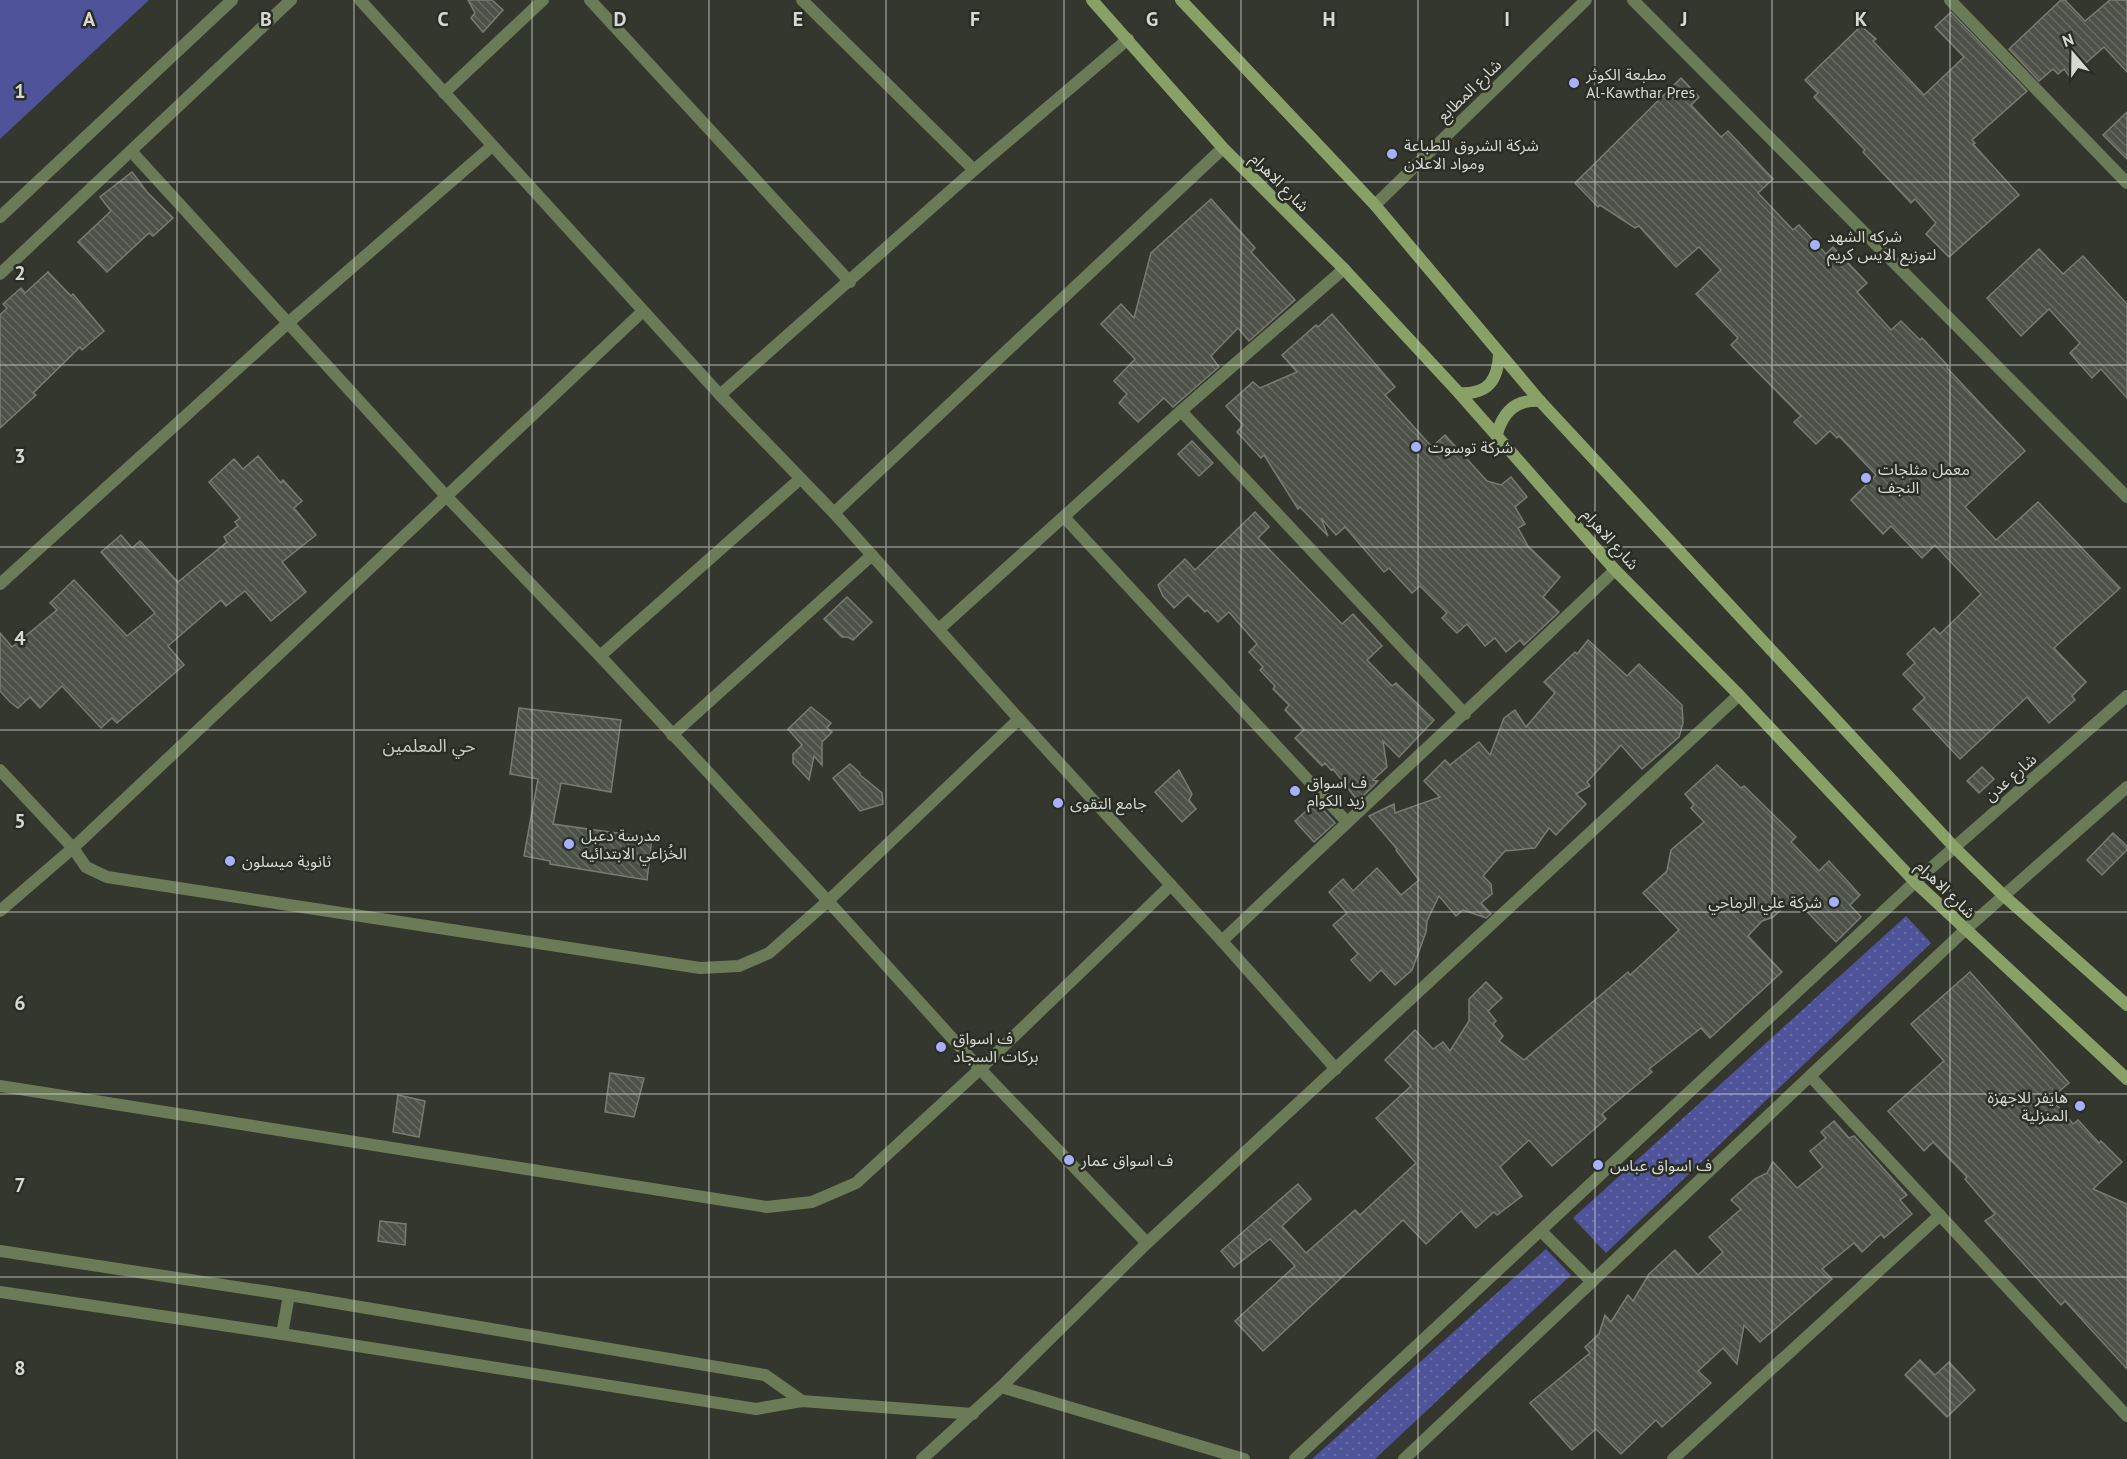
<svg xmlns="http://www.w3.org/2000/svg" width="2127" height="1459" viewBox="0 0 2127 1459" font-family="'PT Sans','Noto Sans Arabic',sans-serif">
<style>
.grass{fill:url(#grass-dots)}
.park{fill:#4f549a}
.building{fill:url(#building-back-hatch);stroke:#787c72;stroke-width:1.5}
.lines{fill:none;stroke-linecap:round;stroke-linejoin:round}
.minor{stroke:#6b7a57;stroke-width:12}
.tertiary{stroke:#6b7a57;stroke-width:12}
.secondary{stroke:#89a167;stroke-width:12}
.grid{fill:none;stroke:#d6d9d3;stroke-width:1.5;stroke-opacity:0.55}
.poi-dot{fill:#a8b0fc;stroke:#292d24;stroke-width:2}
.labels{text-anchor:middle;stroke-width:5;stroke-linejoin:round;paint-order:stroke}
.poi-label{font-size:16px;fill:#d6d9d3;stroke:#292d24;text-anchor:start}
.street-label{font-size:16px;fill:#d6d9d3;stroke:#292d24}
.neighbourhood-label{font-size:18px;fill:#c7ccc1;stroke:#292d24}
.grid-label{font-size:20px;text-anchor:middle;font-weight:bold;fill:#d6d9d3;stroke:#292d24;stroke-width:5;stroke-linejoin:round;paint-order:stroke}
</style>
<defs>
<pattern id="grass-dots" width="8" height="8" patternUnits="userSpaceOnUse" patternTransform="scale(1.5)"><rect width="8" height="8" fill="#4f549a"/><path d="M2 2h.1M6 6h.1" fill="none" stroke="#686ca7" stroke-width="1.8" stroke-linecap="round"/></pattern>
<pattern id="building-back-hatch" width="6" height="6" patternUnits="userSpaceOnUse" patternTransform="scale(1.5)"><rect width="6" height="6" fill="#4d5248"/><path d="M-1 5l2 2M0 0l6 6M5-1l2 2" fill="none" stroke="#666a62"/></pattern>
</defs>
<rect width="100%" height="100%" fill="#33372e"/>
<!-- grass -->
<g class="grass">
<polygon points="1906,916 1931,943 1606,1253 1573,1218"/>
<polygon points="1546,1249 1571,1275 1375,1459 1312,1459"/>
</g>
<!-- park -->
<polygon class="park" points="0,0 149,0 0,139"/>
<!-- building -->
<g class="building">
<polygon points="468,0 492,0 503,10 483,32 471,18 475,13"/>
<polygon points="2061,0 2065,0 2085,21 2110,0 2127,0 2127,72 2104,47 2070,77 2064,69 2058,74 2053,69 2039,81 2009,49"/>
<polygon points="1951,12 2027,91 1972,140 1975,143 1973,144 2019,195 1949,257 1926,234 1936,223 1915,199 1911,203 1863,152 1865,150 1814,97 1818,93 1805,80 1861,26 1876,39 1873,41 1924,95 1964,57 1935,27"/>
<polygon points="1681,78 1699,97 1691,105 1721,137 1728,131 1773,179 1758,193 1793,230 1799,225 1826,254 1833,247 1867,283 1857,292 1891,330 1901,321 1920,340 1922,338 1948,366 1947,368 2025,451 1965,507 1996,540 2038,502 2120,588 2054,648 2086,682 2072,696 2075,700 2049,723 2027,697 1960,759 1913,709 1925,698 1903,674 1915,663 1907,654 1934,628 1940,634 1981,594 1935,545 1922,558 1891,526 1883,534 1851,500 1876,475 1839,436 1837,438 1830,431 1816,444 1794,422 1801,416 1731,345 1738,338 1696,294 1721,270 1699,247 1676,267 1639,226 1635,228 1600,205 1598,207 1575,183"/>
<polygon points="2127,112 2127,159 2103,135"/>
<polygon points="132,172 147,192 173,218 153,236 149,233 107,272 78,242 111,211 100,197"/>
<polygon points="1211,199 1255,248 1251,252 1295,300 1249,341 1238,328 1211,356 1219,367 1173,407 1164,398 1138,422 1119,403 1127,394 1114,381 1135,359 1101,324 1121,304 1134,318 1151,253"/>
<polygon points="2039,249 2063,274 2083,256 2127,304 2127,398 2101,369 2092,378 2070,353 2080,343 2049,309 2021,336 1987,298"/>
<polygon points="48,272 71,296 73,294 104,331 82,350 80,347 33,393 36,395 0,428 0,315 7,308 3,304 21,288 25,293"/>
<polygon points="1332,314 1395,387 1385,395 1432,447 1445,435 1487,481 1501,485 1511,477 1527,497 1515,507 1525,524 1518,528 1528,546 1560,577 1543,597 1559,612 1524,645 1520,640 1506,652 1495,638 1485,646 1467,624 1457,633 1442,618 1447,613 1420,586 1412,593 1389,568 1384,572 1345,527 1336,535 1321,518 1328,536 1300,507 1298,509 1264,455 1261,458 1237,432 1243,425 1226,406 1253,382 1260,388 1297,372 1282,355 1316,325 1318,327"/>
<polygon points="1192,441 1213,463 1199,476 1178,454"/>
<polygon points="258,456 281,483 283,480 302,501 294,508 316,535 282,562 306,592 271,621 245,591 226,606 221,600 168,646 184,665 117,723 112,718 101,728 62,686 40,708 30,697 18,708 10,702 0,691 0,633 12,647 57,610 50,603 74,580 127,636 155,613 101,552 121,535 132,548 140,541 178,582 227,542 224,537 238,526 235,522 240,518 209,482 234,459 243,469"/>
<polygon points="1255,512 1269,527 1258,538 1342,624 1353,614 1382,646 1367,660 1392,686 1396,683 1434,720 1399,757 1383,741 1387,767 1373,780 1378,781 1358,801 1333,769 1331,770 1325,763 1322,766 1295,738 1304,730 1285,710 1289,705 1273,689 1275,686 1260,670 1263,667 1249,652 1257,644 1229,612 1218,622 1207,610 1205,612 1188,595 1174,608 1163,596 1158,585 1185,559 1195,570"/>
<polygon points="847,597 872,622 853,640 848,637 842,637 824,619"/>
<polygon points="1588,640 1627,676 1639,664 1682,705 1683,723 1679,737 1642,769 1621,745 1587,782 1590,786 1576,794 1586,804 1556,835 1549,828 1535,848 1505,851 1483,876 1491,884 1492,894 1481,903 1491,914 1486,918 1463,910 1456,916 1439,896 1427,921 1426,932 1412,970 1395,985 1381,970 1370,981 1351,960 1358,954 1333,925 1347,913 1329,892 1343,879 1353,891 1377,868 1401,895 1419,880 1396,850 1397,849 1369,816 1394,804 1395,813 1440,797 1424,781 1445,760 1450,765 1479,742 1490,755 1504,718 1515,710 1526,727 1555,693 1544,682 1575,652 1577,654"/>
<polygon points="811,707 831,723 827,728 832,732 822,742 822,765 814,756 809,780 793,763 793,754 802,745 788,729"/>
<polygon points="519,708 621,720 611,792 561,783 553,824 652,838 647,880 550,864 550,861 524,856 538,779 510,774"/>
<polygon points="850,764 860,773 860,775 882,793 883,804 860,811 833,778"/>
<polygon points="1717,765 1741,788 1744,786 1796,837 1791,842 1819,871 1829,861 1860,895 1850,905 1861,917 1836,942 1794,898 1773,917 1762,921 1748,936 1782,972 1710,1038 1701,1028 1649,1069 1652,1072 1602,1114 1606,1119 1552,1166 1529,1140 1500,1167 1522,1196 1497,1215 1494,1212 1476,1228 1461,1211 1426,1244 1403,1220 1263,1351 1235,1321 1295,1266 1270,1239 1234,1267 1221,1251 1298,1184 1311,1199 1282,1226 1306,1253 1355,1210 1360,1215 1416,1163 1376,1118 1411,1086 1385,1060 1415,1030 1433,1049 1443,1042 1450,1051 1469,1021 1469,999 1486,982 1502,998 1488,1011 1496,1021 1493,1024 1503,1036 1499,1041 1524,1060 1628,972 1630,975 1679,930 1643,893 1667,871 1671,850 1704,822 1691,808 1694,805 1685,794"/>
<polygon points="1982,767 1994,779 1979,793 1967,781"/>
<polygon points="1179,770 1192,794 1189,800 1196,809 1182,822 1155,792"/>
<polygon points="1316,802 1335,823 1314,842 1295,821"/>
<polygon points="2113,833 2127,846 2127,850 2102,875 2087,860"/>
<polygon points="1970,972 2069,1083 2051,1098 2073,1124 2078,1120 2099,1143 2101,1141 2122,1162 2093,1189 2127,1204 2127,1369 2065,1301 2061,1305 1985,1221 1995,1214 1965,1179 1967,1177 1933,1142 1924,1151 1888,1111 1944,1061 1911,1024"/>
<polygon points="610,1073 644,1078 634,1117 605,1112"/>
<polygon points="398,1095 425,1101 419,1137 393,1132"/>
<polygon points="1834,1121 1849,1138 1854,1136 1907,1195 1900,1200 1912,1214 1884,1238 1881,1234 1862,1252 1854,1243 1822,1269 1832,1279 1760,1342 1744,1325 1737,1364 1723,1348 1698,1371 1711,1383 1662,1427 1656,1420 1621,1454 1596,1429 1572,1450 1530,1403 1590,1353 1585,1347 1599,1334 1605,1315 1611,1322 1628,1295 1633,1301 1649,1274 1675,1250 1698,1275 1723,1252 1709,1237 1741,1209 1731,1200 1755,1179 1767,1173 1773,1162 1797,1188 1823,1167 1810,1151 1826,1138 1821,1132"/>
<polygon points="380,1221 406,1224 405,1245 378,1241"/>
<polygon points="1920,1360 1935,1375 1949,1362 1975,1390 1947,1417 1905,1375"/>
</g>
<g class="lines">
<!-- minor -->
<g class="minor">
<polyline points="360,0 720,395 834,513 1019,719 1222,941 1336,1069"/>
<polyline points="590,0 850,282"/>
<polyline points="802,0 974,170"/>
<polyline points="1633,0 2127,497"/>
<polyline points="1950,0 2127,183"/>
<polyline points="444,93 543,0"/>
<polyline points="131,151 447,497 600,656 828,901 980,1069 1147,1243"/>
<polyline points="0,217 232,0"/>
<polyline points="0,274 291,0"/>
<polyline points="720,395 974,170 1128,39"/>
<polyline points="1181,411 1465,714"/>
<polyline points="834,513 1223,148"/>
<polyline points="1064,517 1347,822"/>
<polyline points="0,584 288,323 492,146"/>
<polyline points="939,629 1181,411 1344,269"/>
<polyline points="600,656 800,479"/>
<polyline points="672,735 872,555"/>
<polyline points="0,770 73,848 86,867 107,877 700,968 739,966 769,953 828,901 1019,719"/>
<polyline points="0,911 73,848 643,311"/>
<path d="M 1222,941 C 1353,816 1485,695 1615,570"/>
<polyline points="1811,1077 2127,1416"/>
<polyline points="0,1086 767,1207 812,1202 856,1183 980,1069 1171,885"/>
<polyline points="1541,1231 1592,1282"/>
<polyline points="0,1251 289,1295 765,1375 802,1401"/>
<polyline points="0,1292 282,1334 756,1409 802,1401 973,1414"/>
<polyline points="282,1334 289,1295"/>
<polyline points="1001,1387 1244,1459"/>
<polyline points="922,1459 1001,1387 1147,1243 1739,695"/>
<polyline points="1295,1459 1915,882 2127,696"/>
<polyline points="1404,1459 1965,930 2127,787"/>
<polyline points="1673,1459 1940,1215"/>
</g>
<!-- tertiary -->
<polyline class="tertiary" points="1375,205 1586,0"/>
<!-- secondary -->
<g class="secondary">
<polyline points="1092,0 1223,148 1344,269 1459,393 1615,570 1739,695 1915,882 2127,1079"/>
<polyline points="1181,0 1375,205 1540,401 1955,848 2003,895 2127,1005"/>
<path d="M 1459,393 C 1488,395 1498,380 1499,354"/>
<path d="M 1497,434 C 1503,412 1516,399 1540,401"/>
</g>
</g>
<!-- grid -->
<path class="grid" d="M 177,0 L 177,1459M 354,0 L 354,1459M 532,0 L 532,1459M 709,0 L 709,1459M 886,0 L 886,1459M 1064,0 L 1064,1459M 1241,0 L 1241,1459M 1418,0 L 1418,1459M 1595,0 L 1595,1459M 1772,0 L 1772,1459M 1950,0 L 1950,1459M 0,182 L 2127,182M 0,365 L 2127,365M 0,547 L 2127,547M 0,730 L 2127,730M 0,912 L 2127,912M 0,1094 L 2127,1094M 0,1277 L 2127,1277"/>
<!-- markers -->
<g class="poi-dot">
<circle cx="1574" cy="83" r="6"/>
<circle cx="1392" cy="154" r="6"/>
<circle cx="1815" cy="245" r="6"/>
<circle cx="1416" cy="447" r="6"/>
<circle cx="1866" cy="478" r="6"/>
<circle cx="1295" cy="791" r="6"/>
<circle cx="1058" cy="803" r="6"/>
<circle cx="569" cy="844" r="6"/>
<circle cx="230" cy="861" r="6"/>
<circle cx="1834" cy="902" r="6"/>
<circle cx="941" cy="1047" r="6"/>
<circle cx="2080" cy="1106" r="6"/>
<circle cx="1069" cy="1160" r="6"/>
<circle cx="1598" cy="1165" r="6"/>
</g>
<g class="labels">
<!-- poi labels -->
<g class="poi-label">
<text x="1586" y="80">مطبعة الكوثر<tspan x="1586" dy="18">Al-Kawthar Pres</tspan></text>
<text x="1404" y="151">شركة الشروق للطباعة<tspan x="1404" dy="18">ومواد الاعلان</tspan></text>
<text x="1827" y="242">شركه الشهد<tspan x="1827" dy="18">لتوزيع الايس كريم</tspan></text>
<text x="1428" y="453">شركة توسوت</text>
<text x="1878" y="475">معمل مثلجات<tspan x="1878" dy="18">النجف</tspan></text>
<text x="1307" y="788">ف اسواق<tspan x="1307" dy="18">زيد الكوام</tspan></text>
<text x="1070" y="809">جامع التقوى</text>
<text x="581" y="841">مدرسة دعبل<tspan x="581" dy="18">الخُزاعي الابتدائيه</tspan></text>
<text x="242" y="867">ثانوية ميسلون</text>
<text x="1822" y="908" text-anchor="end">شركة علي الرماحي</text>
<text x="953" y="1044">ف اسواق<tspan x="953" dy="18">بركات السجاد</tspan></text>
<text x="2068" y="1103" text-anchor="end">هايفر للاجهزة<tspan x="2068" dy="18">المنزلية</tspan></text>
<text x="1081" y="1166">ف اسواق عمار</text>
<text x="1610" y="1171">ف اسواق عباس</text>
</g>
<!-- street labels -->
<g class="street-label">
<text transform="translate(1469 90) rotate(-44)" y="6">شارع المطابع</text>
<text transform="translate(1280 182) rotate(45)" y="6">شارع الاهرام</text>
<text transform="translate(1611 539) rotate(48)" y="6">شارع الاهرام</text>
<text transform="translate(2010 777) rotate(-41)" y="6">شارع عدن</text>
<text transform="translate(1946 889) rotate(44)" y="6">شارع الاهرام</text>
</g>
<!-- neighbourhood labels -->
<g class="neighbourhood-label">
<text x="429" y="752">حي المعلمین</text>
</g>
</g>
<g class="grid-label">
<text x="89" y="26">A</text>
<text x="266" y="26">B</text>
<text x="443" y="26">C</text>
<text x="620" y="26">D</text>
<text x="798" y="26">E</text>
<text x="975" y="26">F</text>
<text x="1152" y="26">G</text>
<text x="1329" y="26">H</text>
<text x="1507" y="26">I</text>
<text x="1684" y="26">J</text>
<text x="1861" y="26">K</text>
<text x="20" y="98">1</text>
<text x="20" y="280">2</text>
<text x="20" y="463">3</text>
<text x="20" y="645">4</text>
<text x="20" y="828">5</text>
<text x="20" y="1010">6</text>
<text x="20" y="1192">7</text>
<text x="20" y="1375">8</text>
</g>
<!-- north arrow -->
<g transform="translate(2073 54) rotate(340)" stroke="#292d24" stroke-width="4.5" paint-order="stroke">
<path d="M0-4.5L10 22L0 15L-10 22Z" fill="#d6d9d3"/>
<text y="-9" font-size="16" font-weight="bold" text-anchor="middle" fill="#d6d9d3">N</text>
</g>
</svg>
